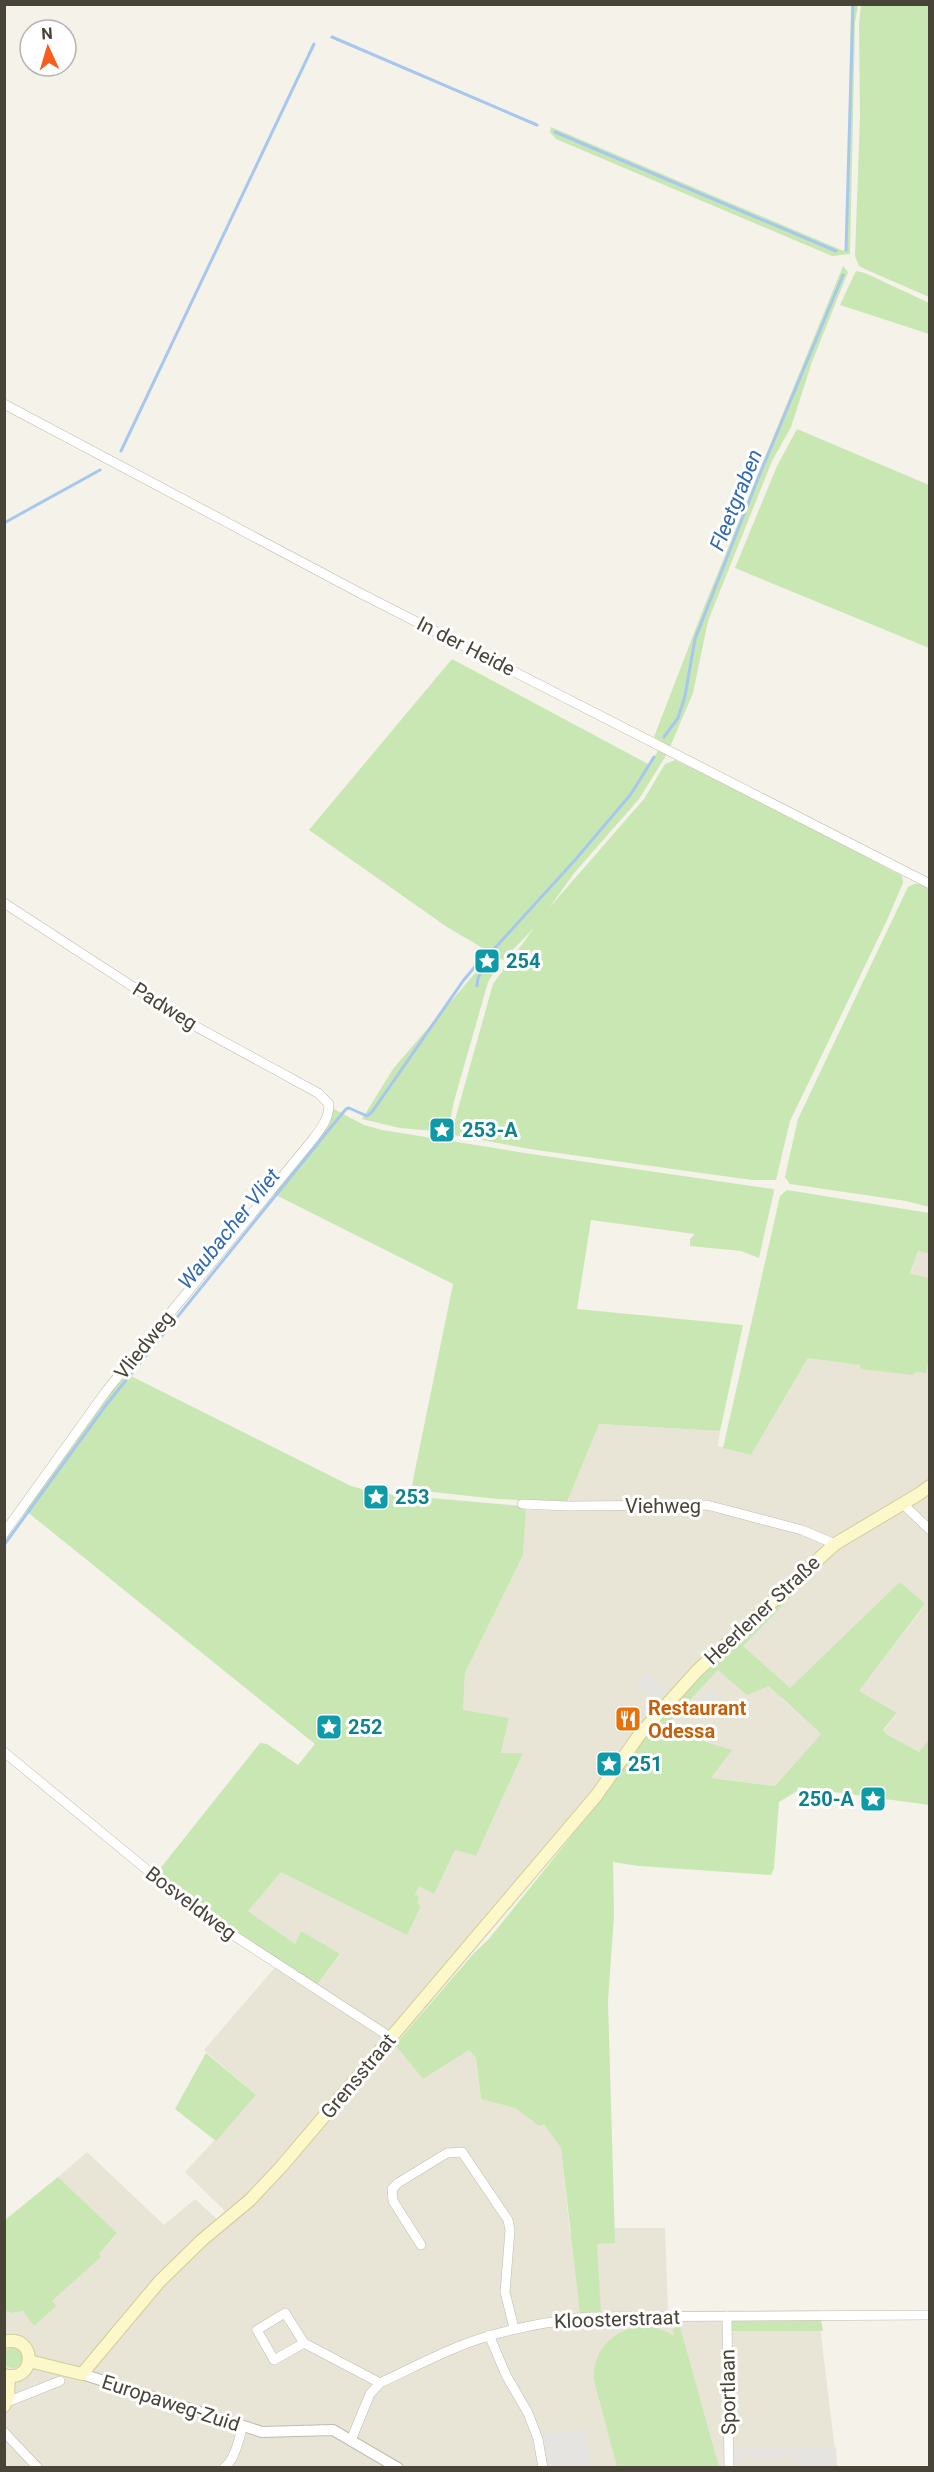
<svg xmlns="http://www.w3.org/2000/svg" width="934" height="2472" viewBox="0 0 934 2472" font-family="Roboto,sans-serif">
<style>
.residential{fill:#e8e5d7}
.green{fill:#c8e7b3;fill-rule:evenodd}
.parking{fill:#e6e4e0}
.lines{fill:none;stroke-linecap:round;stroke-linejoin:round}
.stream{stroke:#a7c7ef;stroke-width:3}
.minor-casing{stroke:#c0bbac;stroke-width:10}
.tertiary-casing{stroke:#c0bbac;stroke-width:12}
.secondary-casing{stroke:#d3cc99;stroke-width:14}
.minor{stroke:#fff;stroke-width:9}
.tertiary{stroke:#fff;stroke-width:10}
.secondary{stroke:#fdf8ca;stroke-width:12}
.labels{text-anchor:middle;stroke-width:6;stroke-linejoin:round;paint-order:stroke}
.street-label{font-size:20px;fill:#484437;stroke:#fff}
.culture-label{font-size:20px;font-weight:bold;fill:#0d838f;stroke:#fff;text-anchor:start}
.food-label{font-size:20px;font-weight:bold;fill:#c56008;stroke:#fff;text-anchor:start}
.water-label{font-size:21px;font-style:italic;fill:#326ab2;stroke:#fff}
</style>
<rect width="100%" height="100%" fill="#f4f2e9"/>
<!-- residential -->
<g class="residential">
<polygon points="918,1251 929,1254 929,1297 905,1291"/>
<polygon points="929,1354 929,1739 919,1752 885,1734 883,1731 897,1714 859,1691 925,1605 781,1698 821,1734 775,1786 711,1778 731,1750 645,1721 608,1764 622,1766 618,1778 395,2045 423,2079 469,2050 476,2058 481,2099 515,2108 539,2126 544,2123 561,2148 570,2233 615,2228 665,2228 668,2311 818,2310 837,2467 5,2467 4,2311 11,2313 23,2311 34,2325 52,2301 101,2257 99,2254 117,2234 58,2177 87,2152 164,2225 195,2199 217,2219 225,2211 185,2172 256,2095 204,2050 277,1965 314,1989 340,1955 301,1931 295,1944 248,1911 281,1871 407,1934 421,1906 416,1903 415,1895 419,1886 434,1893 455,1850 476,1856 523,1753 501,1754 509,1718 463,1711 465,1673 523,1555 526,1510 566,1511 570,1494 599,1424 720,1431 718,1446 751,1455 808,1358 925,1373"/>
</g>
<!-- green -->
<g class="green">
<polygon points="851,5 858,5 855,22 850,254 832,256 556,139 550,132 551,127 844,251 846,246"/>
<polygon points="861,5 929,5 929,297 867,270 859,266 855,256 860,117 859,25"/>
<polygon points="843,266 848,272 812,362 791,427 772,461 708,621 693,693 670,747 654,737 706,602"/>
<polygon points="856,271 865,273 929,303 929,334 840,305"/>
<polygon points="797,429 929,485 929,648 735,568 777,466"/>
<polygon points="452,659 650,765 659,749 667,754 639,799 575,872 549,908 644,799 665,764 675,760 766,804 902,876 903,883 887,920 790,1121 776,1180 752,1180 536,1150 454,1135 453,1127 493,984 534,928 503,960 447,927 309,830"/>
<polygon points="914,884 921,884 929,888 929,1207 906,1201 790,1184 785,1177 798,1119 906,891 908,887"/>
<polygon points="488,958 499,964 488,982 454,1101 448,1132 400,1128 362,1119 393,1069"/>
<polygon points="332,1108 364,1125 382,1130 531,1154 773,1189 774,1191 759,1258 741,1251 690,1246 690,1239 695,1234 591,1220 577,1309 743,1325 720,1431 599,1424 567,1502 498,1499 423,1491 412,1485 453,1284 272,1193"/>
<polygon points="787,1190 929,1213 929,1254 918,1251 910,1274 929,1278 930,1354 926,1373 916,1372 913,1375 861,1369 860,1365 808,1358 751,1455 723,1448 780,1196"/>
<polygon points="125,1373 351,1486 376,1493 522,1506 526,1510 523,1555 465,1673 463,1710 509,1718 501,1753 523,1753 476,1856 455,1850 434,1894 419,1886 415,1895 419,1897 417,1903 421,1906 407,1935 281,1872 248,1911 295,1944 301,1931 340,1954 316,1986 155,1875 260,1743 267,1744 298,1765 315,1744 25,1510"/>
<path d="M 900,1582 L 925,1604 L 859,1691 L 897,1713 L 883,1730 L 886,1734 L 919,1752 L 929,1739 L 929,1805 L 798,1787 L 797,1791 L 779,1802 L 774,1868 L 771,1875 L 639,1866 L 613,1862 L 614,1915 L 608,2001 L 615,2243 L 597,2244 L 601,2312 L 580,2313 L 561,2148 L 544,2124 L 539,2126 L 515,2108 L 481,2099 L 476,2058 L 469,2050 L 423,2079 L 395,2045 L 474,1953 L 488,1940 L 566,1843 L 648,1731 L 668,1709 L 794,1588 L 796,1591 L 791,1597 L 743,1646 L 790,1688 ZM 718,1670 L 747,1695 L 769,1686 L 821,1734 L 775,1786 L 711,1778 L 732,1750 L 663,1728 Z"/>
<polygon points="206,2053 256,2095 216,2141 175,2109"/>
<polygon points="58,2177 117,2233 99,2254 101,2257 52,2301 56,2306 34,2326 23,2311 11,2313 5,2311 5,2220"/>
<polygon points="730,2320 821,2320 823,2331 730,2331"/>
<path d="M 680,2327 L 719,2467 L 708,2467 L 707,2465 L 706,2468 L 617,2467 L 594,2380 C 591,2337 639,2312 674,2336 L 673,2329 Z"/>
<circle cx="13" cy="2358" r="10"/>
</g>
<!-- parking -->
<g class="parking">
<polygon points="646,1672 667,1690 638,1723 634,1719 651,1699 635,1685"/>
<polygon points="710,1689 725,1703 711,1718 706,1713 700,1719 690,1710"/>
<polygon points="720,2331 730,2331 734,2447 836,2447 837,2467 795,2467 794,2458 739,2457 739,2467 726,2467"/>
<polygon points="585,2429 591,2467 546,2467 541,2436"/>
</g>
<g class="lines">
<!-- stream -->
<g class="stream">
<polyline points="332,37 537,125"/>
<polyline points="555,132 836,251"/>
<polyline points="846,250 853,4"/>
<polyline points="121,451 314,44"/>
<polyline points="4,523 100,470"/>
<polyline points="664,737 678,718 685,696 695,639 759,476 843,275"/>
<polyline points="494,949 576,859 631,794 654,757"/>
<polyline points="477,986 478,978 486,963"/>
<polyline points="4,1545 106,1405 327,1132 346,1109 349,1108 367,1116 372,1112 463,981 478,963 487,962"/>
</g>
<defs>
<g id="minor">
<polyline points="4,404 358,592 930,884"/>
<path d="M 4,903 L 184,1020 L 318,1093 L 329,1104 C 329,1121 319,1131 309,1144 L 107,1390 L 4,1533"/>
<polyline points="522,1504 567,1506 707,1505 802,1530 835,1544"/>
<polyline points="903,1504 930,1530"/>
<polyline points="4,1752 180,1897 227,1931 390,2037"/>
<polyline points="421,2245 393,2201 392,2189 398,2183 447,2153 462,2152 508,2220 510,2230 505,2292 514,2328"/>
<polyline points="727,2316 729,2468"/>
<polyline points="489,2335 506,2375 528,2413 538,2439 543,2468"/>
<polyline points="304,2343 285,2313 257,2330 274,2360 304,2343 380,2383"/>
<polyline points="7,2402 60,2381"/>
<polyline points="4,2432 38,2468"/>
<path d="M 351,2440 L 370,2394 L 380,2383 C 408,2370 436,2355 465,2344 C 505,2329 545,2322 588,2317 L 930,2315"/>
<path d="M 224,2468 C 236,2458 238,2440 243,2427"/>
</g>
<polyline id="tertiary" points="82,2374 262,2432 333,2430 398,2468"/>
<g id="secondary">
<path d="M 4,2342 C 37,2333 37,2384 4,2375"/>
<polyline points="29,2361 82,2374 159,2282 202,2240 250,2200 281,2167 596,1796 640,1734 697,1671 835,1544 919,1494 930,1486"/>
<polyline points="4,2406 8,2397 9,2377"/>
</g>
</defs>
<!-- minor casing -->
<use href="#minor" class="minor-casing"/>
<!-- tertiary casing -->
<use href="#tertiary" class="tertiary-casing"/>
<!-- secondary casing -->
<use href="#secondary" class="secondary-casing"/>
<!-- minor -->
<use href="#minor" class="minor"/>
<!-- tertiary -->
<use href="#tertiary" class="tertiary"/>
<!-- secondary -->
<use href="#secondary" class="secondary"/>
</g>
<!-- icons -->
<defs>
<symbol id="sight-square" viewBox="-11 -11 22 22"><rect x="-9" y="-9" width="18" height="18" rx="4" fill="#0f9aa8" stroke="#fff"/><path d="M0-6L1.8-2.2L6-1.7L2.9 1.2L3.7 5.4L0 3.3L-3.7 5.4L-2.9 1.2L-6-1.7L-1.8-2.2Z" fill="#fff"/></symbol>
<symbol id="restaurant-square" viewBox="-11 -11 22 22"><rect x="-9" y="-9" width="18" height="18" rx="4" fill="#e8710a" stroke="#fff"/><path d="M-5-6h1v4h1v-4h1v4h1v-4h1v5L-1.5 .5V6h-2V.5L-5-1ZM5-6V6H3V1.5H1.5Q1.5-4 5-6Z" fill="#fff"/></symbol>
</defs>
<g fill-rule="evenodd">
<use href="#sight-square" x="472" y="946" width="30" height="30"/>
<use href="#sight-square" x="427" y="1115" width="30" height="30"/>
<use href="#sight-square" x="361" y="1482" width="30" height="30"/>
<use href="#restaurant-square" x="613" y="1704" width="30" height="30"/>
<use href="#sight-square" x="314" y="1712" width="30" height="30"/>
<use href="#sight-square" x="594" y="1749" width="30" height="30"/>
<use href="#sight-square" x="858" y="1784" width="30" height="30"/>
</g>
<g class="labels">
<!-- street labels -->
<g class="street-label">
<text transform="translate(466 646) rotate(27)" y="7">In der Heide</text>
<text transform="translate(165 1006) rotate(32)" y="7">Padweg</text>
<text transform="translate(144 1345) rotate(-51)" y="7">Vliedweg</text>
<text x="663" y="1513">Viehweg</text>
<text transform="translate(762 1610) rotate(-43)" y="7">Heerlener Straße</text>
<text transform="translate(191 1903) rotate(37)" y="7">Bosveldweg</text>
<text transform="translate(358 2076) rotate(-50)" y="7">Grensstraat</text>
<text transform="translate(617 2319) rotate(-2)" y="7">Kloosterstraat</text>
<text transform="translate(728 2392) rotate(-91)" y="7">Sportlaan</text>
<text transform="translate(171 2403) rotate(18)" y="7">Europaweg-Zuid</text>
</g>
<!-- culture labels -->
<g class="culture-label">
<text x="506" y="968">254</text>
<text x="462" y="1137">253-A</text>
<text x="395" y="1504">253</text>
<text x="348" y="1734">252</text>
<text x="628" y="1771">251</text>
<text x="854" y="1806" text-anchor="end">250-A</text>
</g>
<!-- food labels -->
<g class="food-label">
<text x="648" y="1715">Restaurant<tspan x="648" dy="23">Odessa</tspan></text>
</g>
<!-- water labels -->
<g class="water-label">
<text transform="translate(736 500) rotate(-68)" y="7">Fleetgraben</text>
<text transform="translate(229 1229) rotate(-51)" y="7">Waubacher Vliet</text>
</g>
</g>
<!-- border -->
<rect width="934" height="2472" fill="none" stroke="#484437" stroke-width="12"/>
<!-- north arrow -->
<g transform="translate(48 48) rotate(356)"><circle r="28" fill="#ffffff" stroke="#b6b4af" stroke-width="1.5"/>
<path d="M0-4.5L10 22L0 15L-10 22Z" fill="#f65d1e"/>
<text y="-9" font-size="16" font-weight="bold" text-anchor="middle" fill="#484437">N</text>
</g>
</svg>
